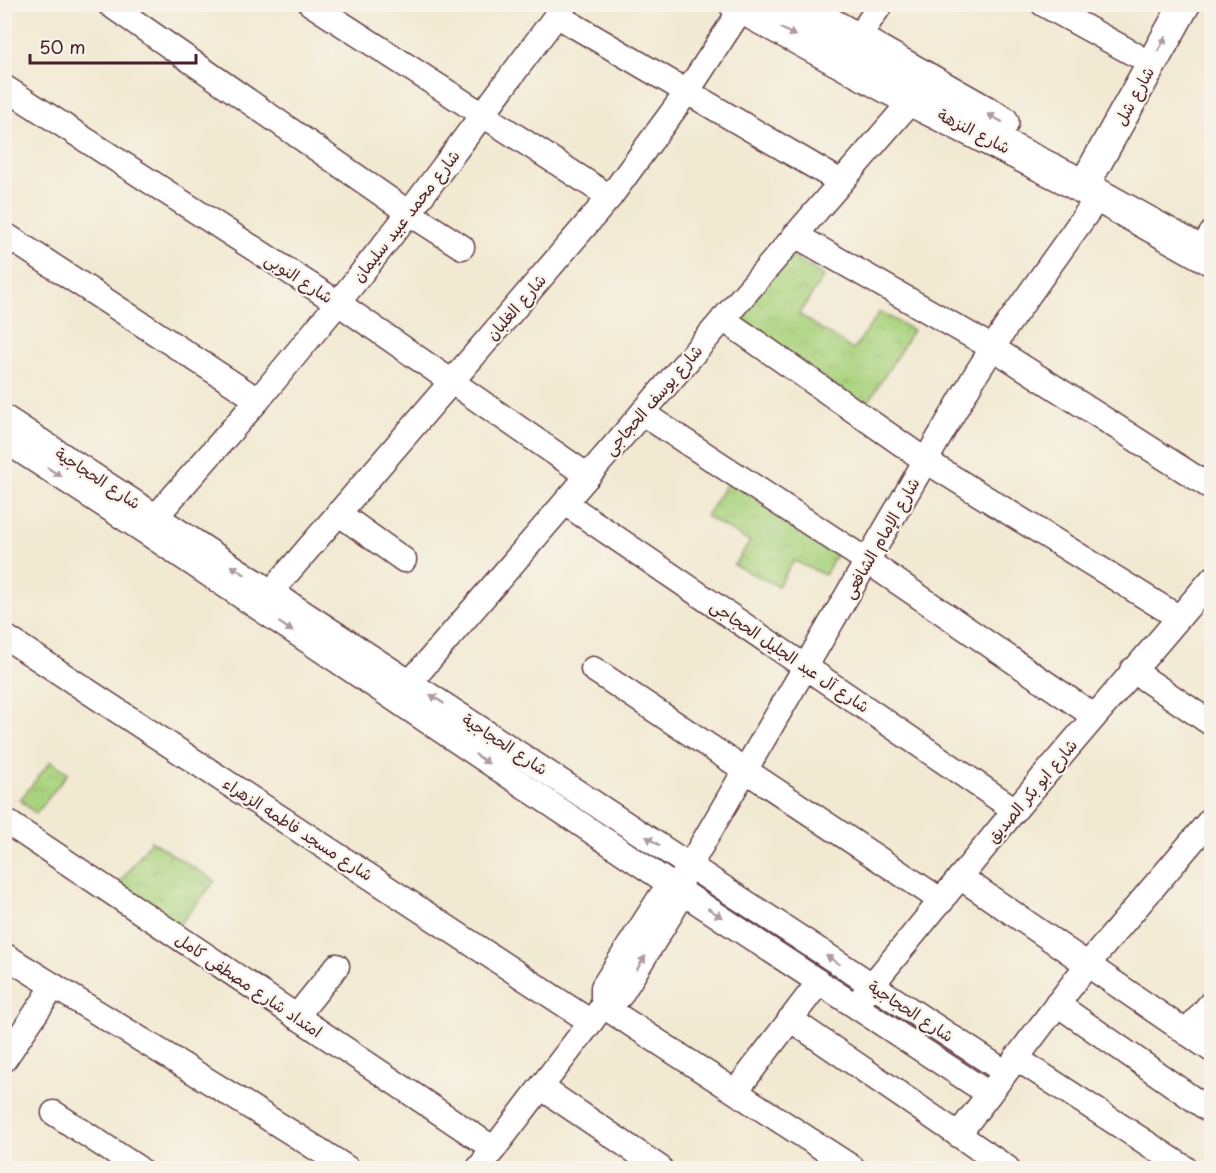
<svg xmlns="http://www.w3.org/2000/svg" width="1216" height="1173" viewBox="0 0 1216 1173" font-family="'Playpen Sans','Playpen Sans Arabic',sans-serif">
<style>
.park{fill:url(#park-crowns);stroke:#7a7955;stroke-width:1.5}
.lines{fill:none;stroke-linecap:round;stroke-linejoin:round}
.minor-casing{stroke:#633d44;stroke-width:27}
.tertiary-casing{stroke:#633d44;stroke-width:33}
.primary-casing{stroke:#633d44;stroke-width:36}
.minor{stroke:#fff;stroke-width:24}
.tertiary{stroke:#fff;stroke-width:30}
.primary{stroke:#fff;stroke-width:33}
.oneway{fill:#ae9aa0}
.labels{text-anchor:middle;stroke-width:4.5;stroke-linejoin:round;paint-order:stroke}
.street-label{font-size:16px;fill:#4a1f2b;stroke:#f7f3e8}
</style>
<defs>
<pattern id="park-crowns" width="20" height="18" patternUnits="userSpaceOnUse" patternTransform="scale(1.5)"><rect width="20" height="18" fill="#aad37f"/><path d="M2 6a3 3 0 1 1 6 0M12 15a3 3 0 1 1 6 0" fill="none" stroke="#94b56e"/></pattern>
</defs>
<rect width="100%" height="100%" fill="#f7f3e8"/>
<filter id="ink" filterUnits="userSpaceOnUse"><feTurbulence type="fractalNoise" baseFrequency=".0167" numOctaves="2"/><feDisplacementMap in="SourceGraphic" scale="12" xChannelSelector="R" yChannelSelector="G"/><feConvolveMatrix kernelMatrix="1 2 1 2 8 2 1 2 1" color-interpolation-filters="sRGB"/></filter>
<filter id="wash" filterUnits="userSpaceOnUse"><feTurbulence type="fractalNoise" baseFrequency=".008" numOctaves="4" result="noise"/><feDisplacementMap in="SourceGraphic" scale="24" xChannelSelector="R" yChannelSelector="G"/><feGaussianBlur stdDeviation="1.35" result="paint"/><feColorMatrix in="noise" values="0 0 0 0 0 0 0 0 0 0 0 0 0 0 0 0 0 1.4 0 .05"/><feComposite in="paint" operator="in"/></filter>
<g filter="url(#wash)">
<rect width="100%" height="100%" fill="#f1e9d2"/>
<!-- park -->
<g class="park">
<polygon points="789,254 824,276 799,314 853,350 880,312 913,330 866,406 737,323"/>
<polygon points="729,480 836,555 825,575 794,561 778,586 734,565 750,542 706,516"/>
<polygon points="51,761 68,773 36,814 20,800"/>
<polygon points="151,841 215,881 178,926 117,886"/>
</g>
</g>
<g filter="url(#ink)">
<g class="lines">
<defs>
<g id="minor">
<polyline points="109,4 409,213 462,247"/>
<polyline points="311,4 610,197"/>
<polyline points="1043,4 1134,54"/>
<polyline points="556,15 841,182"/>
<polyline points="848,52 881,4"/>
<polyline points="4,87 338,303 588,476"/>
<polyline points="4,234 258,400"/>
<polyline points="795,235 993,348 1212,488"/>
<polyline points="1199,252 1212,233"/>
<polyline points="723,319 926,461 1178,617"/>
<polyline points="642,413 867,561 1094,716"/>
<polyline points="4,417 1005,1072"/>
<polyline points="4,440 144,531 676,888 989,1094"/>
<polyline points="565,503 1015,810"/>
<polyline points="338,513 404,560"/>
<polyline points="145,529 258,400 338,303 409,213 565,4"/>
<polyline points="271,592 610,197 687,92 742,8"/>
<polyline points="4,636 591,1022"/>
<polyline points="593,669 942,901"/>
<polyline points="1132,670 1212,724"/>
<polyline points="400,694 912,100"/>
<polyline points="4,820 494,1149"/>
<polyline points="960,877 1212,1050"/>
<path d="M 4,955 C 119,1027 234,1095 347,1168"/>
<polyline points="863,996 1015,810 1212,579"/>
<polyline points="1057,1004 1212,1112"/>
<polyline points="603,1006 603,987 661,896 676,888 690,865 976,374 1006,327 1099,196"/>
<polyline points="603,1006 853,1168"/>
<polyline points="603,1006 613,1002 620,996 672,912 676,905 676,888"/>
<polyline points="296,1017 337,966"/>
<polyline points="790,1019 1007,1168"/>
<polyline points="1186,1033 1212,1002"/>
<polyline points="1016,1058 1185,1168"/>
<polyline points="4,1060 54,986"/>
<polyline points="542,1088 660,1168"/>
<polyline points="736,1091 819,982"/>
<polyline points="54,1113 138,1168"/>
<polyline points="958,1135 1088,964 1212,818"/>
<polyline points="479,1168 600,1010"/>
</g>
<polyline id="tertiary" points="1083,187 1185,4"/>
<g id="primary">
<polyline points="736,4 912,100 1065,177 1212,259"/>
<polyline points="794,4 1002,122"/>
</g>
</defs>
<!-- minor casing -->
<use href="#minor" class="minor-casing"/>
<!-- tertiary casing -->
<use href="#tertiary" class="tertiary-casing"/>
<!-- primary casing -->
<use href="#primary" class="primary-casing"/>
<!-- minor -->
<use href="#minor" class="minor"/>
<!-- tertiary -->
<use href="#tertiary" class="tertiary"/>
<!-- primary -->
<use href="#primary" class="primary"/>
</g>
<!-- one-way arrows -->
<defs><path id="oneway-solid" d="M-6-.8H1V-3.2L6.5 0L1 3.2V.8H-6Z" transform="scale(1.5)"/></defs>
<g class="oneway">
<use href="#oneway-solid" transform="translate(788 32) rotate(28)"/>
<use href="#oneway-solid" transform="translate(1162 44) rotate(-61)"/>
<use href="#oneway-solid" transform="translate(995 118) rotate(-151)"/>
<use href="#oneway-solid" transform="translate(54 472) rotate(33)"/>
<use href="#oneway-solid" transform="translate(238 570) rotate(-147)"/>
<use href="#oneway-solid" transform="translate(286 627) rotate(34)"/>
<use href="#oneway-solid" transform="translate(437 699) rotate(-147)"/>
<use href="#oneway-solid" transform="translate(482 759) rotate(34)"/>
<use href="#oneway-solid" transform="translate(653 841) rotate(-147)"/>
<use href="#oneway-solid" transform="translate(715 913) rotate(33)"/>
<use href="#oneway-solid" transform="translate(833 960) rotate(-147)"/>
<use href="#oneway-solid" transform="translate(641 963) rotate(-58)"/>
</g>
</g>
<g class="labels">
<!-- street labels -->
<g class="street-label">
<text transform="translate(1134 96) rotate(-61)" y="6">شارع شل</text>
<text transform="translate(974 131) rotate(27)" y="6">شارع النزهة</text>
<text transform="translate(406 216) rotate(-52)" y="6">شارع محمد عبيد سليمان</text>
<text transform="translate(299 278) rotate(33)" y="6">شارع النوبى</text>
<text transform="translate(516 307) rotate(-49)" y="6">شارع الغلبان</text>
<text transform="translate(653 400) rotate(-49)" y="6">شارع يوسف الحجاجى</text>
<text transform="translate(98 478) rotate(33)" y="6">شارع الحجاجية</text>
<text transform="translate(881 538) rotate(-60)" y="6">شارع الإمام الشافعى</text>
<text transform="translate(790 656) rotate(34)" y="6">شارع آل عبد الجليل الحجاجى</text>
<text transform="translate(505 744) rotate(33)" y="6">شارع الحجاجية</text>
<text transform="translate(1032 791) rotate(-50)" y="6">شارع ابو بكر الصديق</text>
<text transform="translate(298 829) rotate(33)" y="6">شارع مسجد فاطمه الزهراء</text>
<text transform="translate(249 985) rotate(34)" y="6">امتداد شارع مصطفى كامل</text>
<text transform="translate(911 1011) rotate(33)" y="6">شارع الحجاجية</text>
</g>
</g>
<!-- margin -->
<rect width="1216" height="1173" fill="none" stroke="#f7f3e8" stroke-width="24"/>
<!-- scale -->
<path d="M30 54v9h166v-9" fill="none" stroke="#4a1f2b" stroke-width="3"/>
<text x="39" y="54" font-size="18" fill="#4a1f2b" stroke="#f7f3e8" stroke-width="4.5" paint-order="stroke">50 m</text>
</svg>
